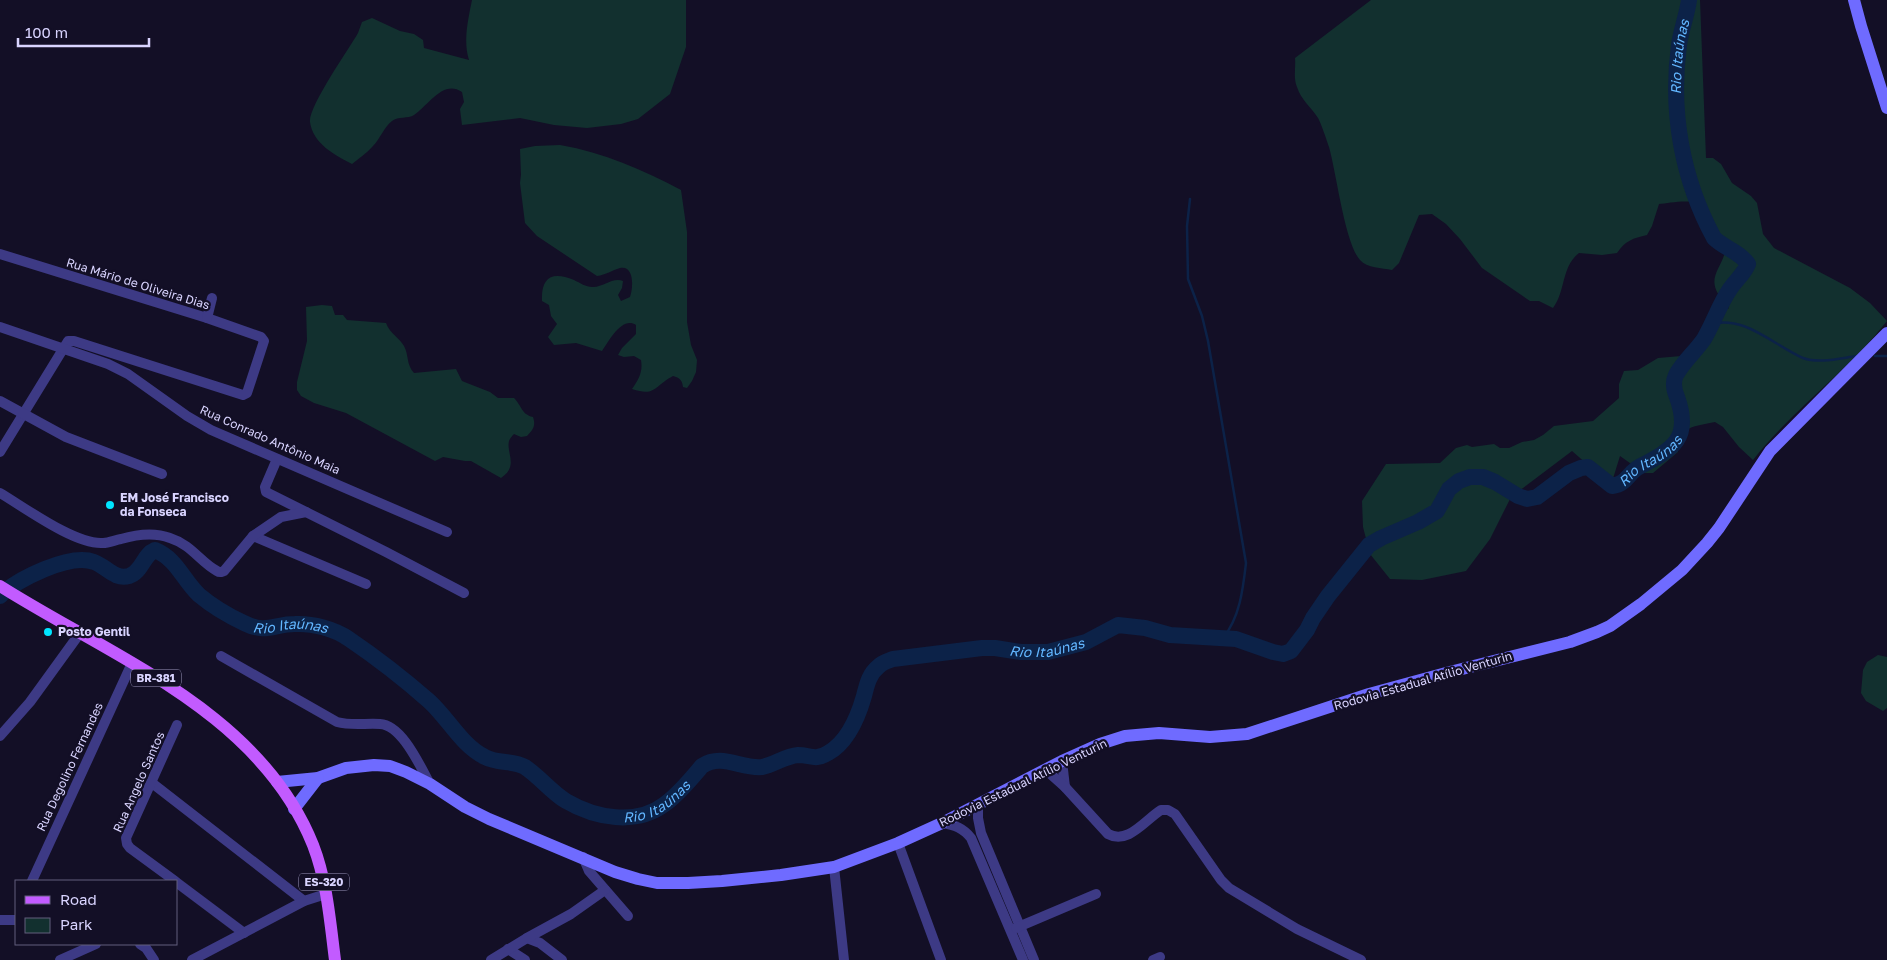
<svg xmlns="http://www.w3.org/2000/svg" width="1887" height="960" viewBox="0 0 1887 960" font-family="'Golos Text',sans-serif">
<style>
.green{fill:#12302f}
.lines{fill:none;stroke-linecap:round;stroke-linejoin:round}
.stream{stroke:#0c2248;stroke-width:2.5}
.river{stroke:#0c2248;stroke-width:16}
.minor{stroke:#3d3a85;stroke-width:10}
.secondary{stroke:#6f6bff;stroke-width:12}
.primary{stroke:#c25bff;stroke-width:12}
.poi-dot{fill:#00e5ff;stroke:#130f26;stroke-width:2}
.labels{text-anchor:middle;stroke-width:4.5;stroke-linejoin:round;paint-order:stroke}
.shield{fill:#130f26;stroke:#9e99be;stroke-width:1}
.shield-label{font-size:11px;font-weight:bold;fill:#d9d4ff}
.street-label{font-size:12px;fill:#d9d4ff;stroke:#130f26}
.poi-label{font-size:12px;font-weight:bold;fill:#d9d4ff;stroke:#130f26;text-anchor:start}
.water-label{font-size:14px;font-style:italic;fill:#62b6ff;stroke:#130f26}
</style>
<rect width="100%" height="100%" fill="#130f26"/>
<!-- green -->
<g class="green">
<path d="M 472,0 L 686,0 L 686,47 L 670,94 L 638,119 L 621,124 L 587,128 L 554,125 L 520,118 L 462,125 L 460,109 L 464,102 L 462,92 C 443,79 428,106 414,115 C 408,119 398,116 392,121 C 384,127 380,139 373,146 C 367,153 359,158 352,164 C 335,155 313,144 310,122 C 308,107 349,49 358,33 L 362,22 L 372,18 L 400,31 L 414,34 L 423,40 L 424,48 L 469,60 C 463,41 468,20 472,0 Z"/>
<path d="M 1371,0 L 1700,0 L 1706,158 L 1713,158 L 1721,164 L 1732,183 L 1751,196 L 1757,203 L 1763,234 L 1774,248 L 1850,288 L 1870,303 L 1887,321 C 1847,372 1793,409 1753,460 L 1739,447 L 1723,427 L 1715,422 C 1694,427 1678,425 1678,452 L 1653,473 L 1644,473 L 1620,456 L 1611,485 L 1572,451 L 1511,497 L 1490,539 L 1466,571 L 1422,580 L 1390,579 L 1370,554 L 1363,527 L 1362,501 L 1386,464 L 1440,463 L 1456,448 L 1467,445 L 1472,447 L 1494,444 L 1500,448 L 1509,448 L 1522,442 L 1534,440 L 1543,435 L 1554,426 L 1593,421 L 1619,398 L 1619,384 L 1624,371 L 1638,370 L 1658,358 L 1693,355 C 1702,339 1713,317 1729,308 C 1699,276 1724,273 1727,242 C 1721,236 1713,230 1707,223 C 1704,218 1705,213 1703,208 C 1698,197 1670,203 1659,204 L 1652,226 L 1647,235 C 1633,238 1625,241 1617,253 L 1602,255 L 1579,253 C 1561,267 1566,291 1553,308 L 1539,301 L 1530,301 L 1482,268 L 1460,239 L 1446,224 L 1432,214 L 1419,215 L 1399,263 L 1392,270 C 1382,268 1367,268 1360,260 C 1345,244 1336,171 1329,147 C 1327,141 1321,123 1318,118 C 1311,107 1301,100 1297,87 C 1293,77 1296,68 1295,58 Z"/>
<path d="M 560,145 C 605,153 641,169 681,190 L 687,232 L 687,322 L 691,345 L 697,360 L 696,372 L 692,381 L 687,388 L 683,387 C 682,380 680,378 673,376 C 654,386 656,397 632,389 C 639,379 643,372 641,360 L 634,356 L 624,357 L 618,355 L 622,348 L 636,334 L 636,325 C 622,316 609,341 602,351 L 576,343 L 554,345 L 548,337 L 557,324 L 551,316 L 549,305 L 542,301 C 541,277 552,271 574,280 C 580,283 586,287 592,287 C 603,288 612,277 623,281 L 622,288 L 618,295 L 621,301 L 630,297 C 633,289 635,265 620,268 C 612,270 606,275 597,276 L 537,236 L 525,223 L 520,183 L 521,175 L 520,149 L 535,146 Z"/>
<path d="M 322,305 L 332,306 L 335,315 L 343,315 L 347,320 L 386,323 C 390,334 399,337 404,346 C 409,355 406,364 414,373 L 456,369 L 462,381 L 467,383 L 490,392 L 498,398 L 514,398 C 522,406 521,414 533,417 C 536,426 533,430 527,436 L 521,437 L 514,434 C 512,436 510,438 509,441 C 506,453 519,466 501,478 L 471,461 L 465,461 L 443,457 L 435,461 L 346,413 L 314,403 L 301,396 L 297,390 L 297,382 L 307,341 L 306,307 Z"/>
<polygon points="1878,655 1887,657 1887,708 1883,711 1866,701 1861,693 1863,670 1867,662"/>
</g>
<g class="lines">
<!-- stream -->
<g class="stream">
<path d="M 1190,199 L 1187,226 L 1188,279 L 1202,316 L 1208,341 L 1246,563 C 1243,589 1240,617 1223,638"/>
<path d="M 1711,324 C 1745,315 1773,345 1803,358 C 1819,364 1841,358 1857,356"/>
<polyline points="1875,356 1887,356"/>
</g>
<!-- river -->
<path class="river" id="s1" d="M 0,596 C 17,579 70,553 94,562 C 106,566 114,580 129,576 C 142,572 143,555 155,550 C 177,559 183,580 199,595 C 212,606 229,616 244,623 C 266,634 274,624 295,624 C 312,623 335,629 349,639 C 377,658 404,679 429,701 C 448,718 462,746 485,757 C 498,764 513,760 525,767 C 540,777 551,792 566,801 C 595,818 636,826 665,804 C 679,794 691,779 702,766 C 722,753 741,769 762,767 C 774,765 785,756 798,755 C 811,755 815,761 828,753 C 848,742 858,717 864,696 C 867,684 869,674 879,666 C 883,662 888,661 893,659 L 982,648 L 995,648 L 1021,652 L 1048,652 L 1086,642 L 1118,625 L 1145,628 L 1170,635 L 1236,639 L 1273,652 L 1283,654 L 1291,651 L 1307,630 L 1313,618 L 1328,596 L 1369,545 L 1381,538 L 1418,522 L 1437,511 L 1449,489 L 1459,481 L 1470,477 L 1483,477 L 1495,482 L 1518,496 L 1527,499 L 1537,497 L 1569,473 L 1581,468 L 1588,467 L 1612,486 C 1627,484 1628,473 1639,467 C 1673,449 1692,439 1677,397 C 1674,390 1672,383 1676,375 C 1683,362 1695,352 1704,339 C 1713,324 1720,303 1730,289 C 1736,280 1744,274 1748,264 C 1740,252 1724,248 1714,238 C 1682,179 1670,112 1679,45 C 1681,30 1687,15 1689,0"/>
<!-- minor -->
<g class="minor">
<polyline points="0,254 207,318 261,337 264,341 247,393 243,395 74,341 68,341 0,452"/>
<polyline points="207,318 212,298"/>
<polyline points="0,327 108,364 128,374 187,416 211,430 447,532"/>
<polyline points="0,401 66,437 162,474"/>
<polyline points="277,459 265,487 266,492 306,512"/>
<path d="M 0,493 C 24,507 75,545 103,543 C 109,543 115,540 121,539 C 138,534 154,532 170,538 C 192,545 200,562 217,571 C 220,573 221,572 224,571 L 253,536 L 366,584"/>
<polyline points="253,536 281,517 306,512 386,552 464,593"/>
<path d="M 221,656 L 337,722 C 352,726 365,723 380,724 C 402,725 420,766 430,784"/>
<polyline points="0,736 30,702 80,633"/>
<polyline points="1062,761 1065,787"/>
<path d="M 1046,770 L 1065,787 L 1108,834 C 1128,845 1145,820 1161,810 L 1168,810 L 1175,814 L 1221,880 L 1229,888 L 1297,929 L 1361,960"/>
<polyline points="152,783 304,901"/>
<polyline points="978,804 978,818 981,833 1034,960"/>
<path d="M 942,823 C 955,825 963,828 971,838 L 1023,960"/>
<polyline points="898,843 941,960"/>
<polyline points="583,857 589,871 628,916"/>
<polyline points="834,867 844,960"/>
<polyline points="32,881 132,663"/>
<polyline points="175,881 130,848 127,844 126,838 177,725"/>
<polyline points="176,882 244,933"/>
<polyline points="0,920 16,920"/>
<polyline points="1016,928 1096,894"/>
<polyline points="527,938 540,943 562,960"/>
<polyline points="140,944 146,948 154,960"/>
<polyline points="508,949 525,960"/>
<polyline points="60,960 96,944"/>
<polyline points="192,960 304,901 326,894"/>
<polyline points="491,960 527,938 571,914 605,890"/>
<polyline points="1153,960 1160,957"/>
</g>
<!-- secondary -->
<g class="secondary">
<polyline points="1854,0 1861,26 1887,108"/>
<polyline points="277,782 318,778 346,768 374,765 390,766 406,772 430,784 465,807 489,819 615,872 638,879 657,883 688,883 722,881 781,875 834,867 898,843 942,823 1062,761 1100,744 1125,736 1159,733 1210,737 1247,734 1369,694 1446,673 1570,642 1597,632 1610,626 1641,604 1682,570 1707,543 1719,528 1770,451 1887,333"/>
<polyline points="294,809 318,778"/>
</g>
<!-- primary -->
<path class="primary" d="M 0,586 C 112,657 260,712 313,845 C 327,881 330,921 335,960"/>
</g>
<!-- markers -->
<g class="poi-dot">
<circle cx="110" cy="505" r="5"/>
<circle cx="48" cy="632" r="5"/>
</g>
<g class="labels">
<!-- shield labels -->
<g class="shield">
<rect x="131" y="669.5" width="50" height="17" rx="4"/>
<rect x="299" y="873.5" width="50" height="17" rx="4"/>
</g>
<g class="shield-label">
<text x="156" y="682">BR-381</text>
<text x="324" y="886">ES-320</text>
</g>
<!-- street labels -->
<g class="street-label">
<text transform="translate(138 284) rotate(17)" y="4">Rua Mário de Oliveira Dias</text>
<text transform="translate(270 440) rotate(24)" y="4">Rua Conrado Antônio Maia</text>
<text transform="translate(1423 681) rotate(-16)" y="4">Rodovia Estadual Atílio Venturin</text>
<text transform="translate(70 767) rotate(-65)" y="4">Rua Degolino Fernandes</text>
<text transform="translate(139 782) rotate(-66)" y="4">Rua Angelo Santos</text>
<text transform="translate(1023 783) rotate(-26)" y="4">Rodovia Estadual Atílio Venturin</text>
</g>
<!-- poi labels -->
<g class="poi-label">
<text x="120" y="502">EM José Francisco<tspan x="120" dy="14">da Fonseca</tspan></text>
<text x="58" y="636">Posto Gentil</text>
</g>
<!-- water labels -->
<g class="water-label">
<text dy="5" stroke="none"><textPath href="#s1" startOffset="2430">Rio Itaúnas</textPath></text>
<text dy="5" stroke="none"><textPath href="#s1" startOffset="1965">Rio Itaúnas</textPath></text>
<text dy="5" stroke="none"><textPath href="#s1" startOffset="344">Rio Itaúnas</textPath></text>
<text dy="5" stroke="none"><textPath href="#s1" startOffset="1244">Rio Itaúnas</textPath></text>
<text dy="5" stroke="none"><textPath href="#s1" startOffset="779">Rio Itaúnas</textPath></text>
</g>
</g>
<!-- legend -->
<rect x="15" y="880" width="162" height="65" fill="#130f26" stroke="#625e7d"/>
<rect x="25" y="896" width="25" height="8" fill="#c25bff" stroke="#625e7d"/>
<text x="60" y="905" font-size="15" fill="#d9d4ff">Road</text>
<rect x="25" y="918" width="25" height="15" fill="#12302f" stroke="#625e7d"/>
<text x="60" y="930" font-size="15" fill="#d9d4ff">Park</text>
<!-- scale -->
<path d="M18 38v8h131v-8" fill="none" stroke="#d9d4ff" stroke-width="2.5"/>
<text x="25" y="38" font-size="15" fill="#d9d4ff" stroke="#130f26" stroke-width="4" paint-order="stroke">100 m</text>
</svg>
